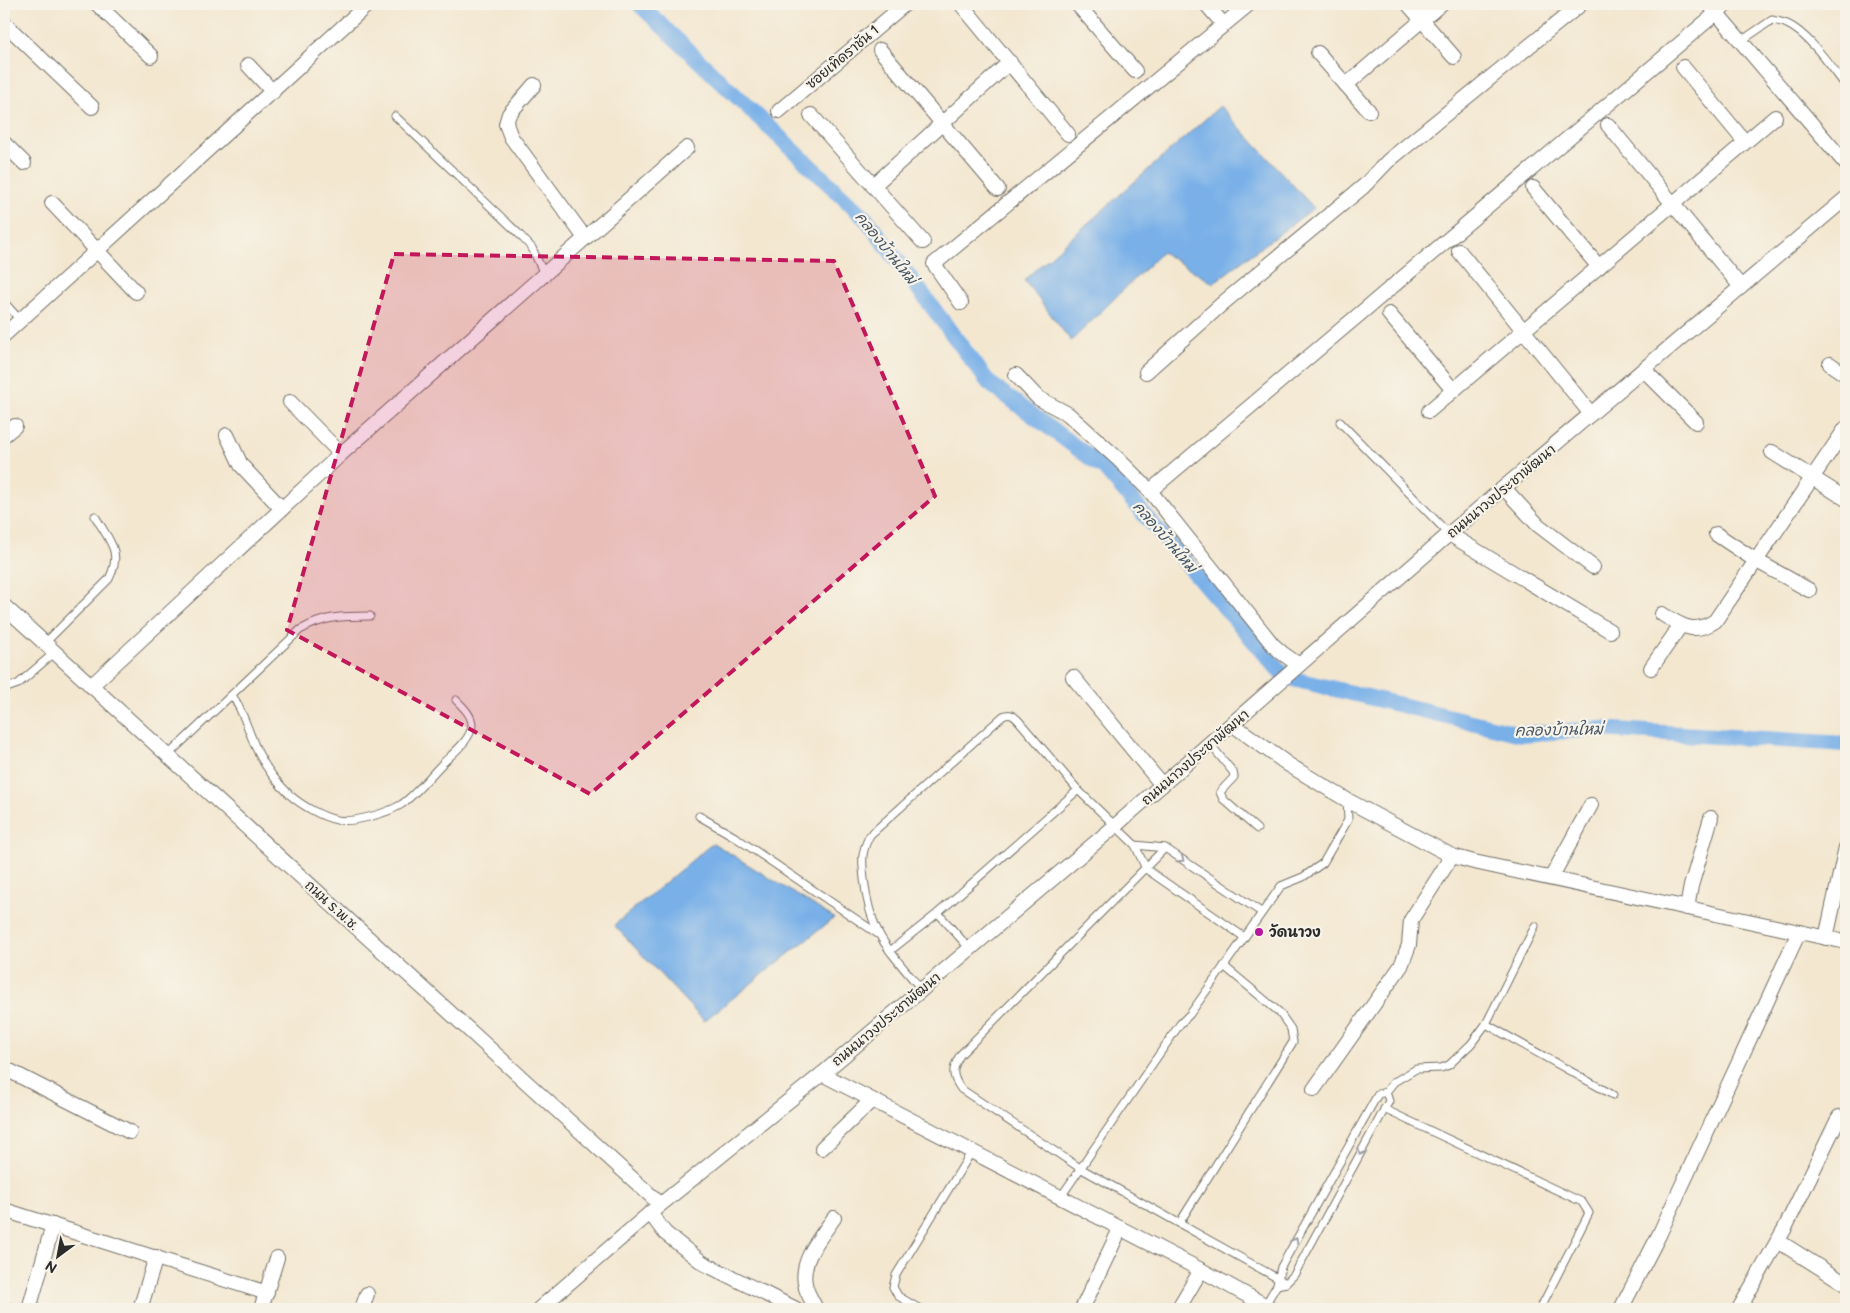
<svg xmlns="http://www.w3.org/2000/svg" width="1850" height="1313" viewBox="0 0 1850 1313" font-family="'Balsamiq Sans','Playpen Sans Thai',sans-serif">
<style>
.water{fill:#79b0e8;stroke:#526e8a}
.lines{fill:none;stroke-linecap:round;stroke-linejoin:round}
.canal{stroke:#79b0e8;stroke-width:16}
.lane-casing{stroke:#716d65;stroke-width:9}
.street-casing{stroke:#716d65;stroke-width:16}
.lane{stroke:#fff;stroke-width:7}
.street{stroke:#fff;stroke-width:14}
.oneway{stroke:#a0a0a0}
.marked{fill:#c2185b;fill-opacity:0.2;stroke:#c2185b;stroke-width:4;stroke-dasharray:10 6;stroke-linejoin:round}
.poi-dot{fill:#b5179e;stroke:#f7f3e8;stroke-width:2}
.labels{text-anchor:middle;stroke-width:4.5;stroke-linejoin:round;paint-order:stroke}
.street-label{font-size:14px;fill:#2b2b2b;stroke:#f7f3e8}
.poi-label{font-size:14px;font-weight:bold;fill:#2b2b2b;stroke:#f7f3e8;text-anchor:start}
.water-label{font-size:15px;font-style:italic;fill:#425364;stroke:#f7f3e8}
</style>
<rect width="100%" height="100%" fill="#f7f3e8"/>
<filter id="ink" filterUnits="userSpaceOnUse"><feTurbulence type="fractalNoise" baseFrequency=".02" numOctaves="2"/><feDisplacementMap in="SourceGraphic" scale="10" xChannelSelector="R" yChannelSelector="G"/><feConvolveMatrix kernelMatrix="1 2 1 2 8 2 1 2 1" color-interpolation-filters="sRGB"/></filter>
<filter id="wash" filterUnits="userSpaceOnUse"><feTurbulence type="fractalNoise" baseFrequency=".0096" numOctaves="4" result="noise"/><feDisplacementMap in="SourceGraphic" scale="20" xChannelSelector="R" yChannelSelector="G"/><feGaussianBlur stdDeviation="1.12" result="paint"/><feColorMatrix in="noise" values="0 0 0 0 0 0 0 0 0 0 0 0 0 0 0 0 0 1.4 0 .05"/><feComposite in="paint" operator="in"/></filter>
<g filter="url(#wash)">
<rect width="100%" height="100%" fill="#f3e7d0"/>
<!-- water -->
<g class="water">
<polygon points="1220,106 1314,208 1213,283 1162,252 1071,341 1024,280"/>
<polygon points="713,843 834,918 704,1021 614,925"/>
</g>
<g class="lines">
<!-- canal -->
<polyline class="canal" points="639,4 867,220 989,383 1104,468 1285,677 1521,734 1598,729 1846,744"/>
</g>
</g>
<g filter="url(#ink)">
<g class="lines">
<defs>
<g id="lane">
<path d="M 1741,41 L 1772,20 C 1777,21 1783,22 1787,24 C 1808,33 1832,68 1846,86"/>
<polyline points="395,116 518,233 532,248 544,274"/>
<polyline points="4,302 20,320"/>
<polyline points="1340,422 1449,534"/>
<path d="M 44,644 L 109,579 C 123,551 109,541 95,516"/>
<polyline points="4,689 18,684 54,653"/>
<path d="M 232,695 C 241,708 245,721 251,736 C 259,758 273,779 290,795 C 301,805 322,817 337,820 C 354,823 388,813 402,804 C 417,793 430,776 442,764 C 452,754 471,740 472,725 C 472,715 463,707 456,700"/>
<polyline points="1210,744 1233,772 1234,777 1220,792 1223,799 1257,829"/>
<path d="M 167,756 L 300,630 C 325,616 342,616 370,616"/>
<polyline points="699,816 735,837 878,934"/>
<polyline points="1135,845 1165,848 1261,912"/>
<path d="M 1165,848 L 960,1055 C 952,1069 951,1075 961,1089 L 1080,1168 L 1286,1283"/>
<polyline points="969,948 938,913 1078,790"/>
<polyline points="890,951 938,913"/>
<path d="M 921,989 C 888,949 870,934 864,879 C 862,860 861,852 870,835 L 1003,716 C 1010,713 1013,715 1018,720 L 1078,790 L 1135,845 L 1146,869 L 1244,937"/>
<polyline points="1486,1024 1613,1095"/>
<polyline points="1386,1092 1394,1082 1416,1069 1441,1068 1449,1065 1471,1044 1486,1024 1535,926"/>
<polyline points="1384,1109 1582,1202 1589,1213 1540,1309"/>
<polyline points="1060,1198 1180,1024 1190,1014 1281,886 1303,877 1323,863 1348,820 1347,800"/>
<polyline points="1180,1222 1293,1042 1291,1029 1279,1012 1224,966"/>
<polyline points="1265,1305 1277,1285 1281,1267 1378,1094 1386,1092 1389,1101 1294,1275 1286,1283 1277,1285"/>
<polyline points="920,1309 898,1296 893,1287 896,1275 972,1151"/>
</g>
<g id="street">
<polyline points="97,4 151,56"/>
<polyline points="961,4 1068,134"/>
<polyline points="1077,4 1135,71"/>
<polyline points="1206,4 1224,25"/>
<polyline points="1408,4 1454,57"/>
<polyline points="1709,4 1846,164"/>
<polyline points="4,23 92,107"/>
<polyline points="880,50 998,189"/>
<polyline points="1318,53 1369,111"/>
<polyline points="248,65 273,92"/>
<polyline points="1683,67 1745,142"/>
<polyline points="534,85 509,114 506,124 511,137 585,238"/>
<polyline points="1346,85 1441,4"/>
<polyline points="779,111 905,4"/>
<polyline points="811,115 923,242"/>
<polyline points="1608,125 1741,287"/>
<polyline points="4,143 24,163"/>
<polyline points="873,186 1010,62"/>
<polyline points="1533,188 1599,267"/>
<polyline points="52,203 136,292"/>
<polyline points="1459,251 1591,414"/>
<polyline points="961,303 934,264 1249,4"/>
<polyline points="1389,314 1453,390"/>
<polyline points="4,335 368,4"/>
<polyline points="1830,364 1846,375"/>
<polyline points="1644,370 1696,422"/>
<polyline points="1146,372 1223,303 1364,186 1388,161 1581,4"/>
<polyline points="1016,375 1038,398 1068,414 1118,459 1150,491 1273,645 1282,653 1299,665"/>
<polyline points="290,402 341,454"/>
<polyline points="1429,411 1775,117"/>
<polyline points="4,435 15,426"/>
<polyline points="227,435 241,465 282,509"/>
<polyline points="1772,452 1846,499"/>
<polyline points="1504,488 1538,525 1593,567"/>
<polyline points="1150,491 1727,4"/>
<polyline points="1449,534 1610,631"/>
<polyline points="1716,534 1755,560 1809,590"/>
<polyline points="4,606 660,1204"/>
<path d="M 1662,614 C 1682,626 1693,635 1715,621 L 1846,428"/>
<polyline points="1651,668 1681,625"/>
<polyline points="1073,677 1162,785"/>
<polyline points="91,686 341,454 687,148"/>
<polyline points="1232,724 1289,765 1347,800 1452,856 1474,862 1846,942"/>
<polyline points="1551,878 1591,805"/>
<polyline points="1687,908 1691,886 1711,818"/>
<polyline points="1826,938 1846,847"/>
<polyline points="4,1068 130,1132"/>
<polyline points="822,1074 1201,1270 1272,1309"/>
<polyline points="1314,1089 1401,966 1409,945 1411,920 1452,856"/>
<polyline points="822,1148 872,1100"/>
<polyline points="4,1210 267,1293"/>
<polyline points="650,1213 665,1233 703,1263 796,1309"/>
<polyline points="1778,1241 1846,1284"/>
<polyline points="4,1308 6,1309"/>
<polyline points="29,1309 53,1225"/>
<polyline points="140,1309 156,1257"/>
<polyline points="261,1309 277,1258"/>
<polyline points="362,1309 367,1294"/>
<polyline points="539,1309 650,1213 822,1074 1115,826 1449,534 1846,198"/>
<path d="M 816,1309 C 813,1302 808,1295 806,1288 C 798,1262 820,1238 834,1218"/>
<polyline points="1082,1309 1120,1229"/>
<polyline points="1178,1309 1201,1270"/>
<polyline points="1621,1309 1659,1235 1799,932"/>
<polyline points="1739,1309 1785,1228 1839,1117"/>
</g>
</defs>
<!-- lane casing -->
<use href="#lane" class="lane-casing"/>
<!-- street casing -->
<use href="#street" class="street-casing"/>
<!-- lane -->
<use href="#lane" class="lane"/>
<!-- street -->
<use href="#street" class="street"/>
</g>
<!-- one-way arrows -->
<defs><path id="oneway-chevron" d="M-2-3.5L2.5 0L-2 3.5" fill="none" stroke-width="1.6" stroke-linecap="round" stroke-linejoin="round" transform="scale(1.25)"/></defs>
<g class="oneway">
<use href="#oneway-chevron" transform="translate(1181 859) rotate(34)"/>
<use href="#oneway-chevron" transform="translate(1361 1152) rotate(118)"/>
<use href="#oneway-chevron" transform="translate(1295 1241) rotate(-61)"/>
</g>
</g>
<!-- marked area -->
<path class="marked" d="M 394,254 L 834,261 L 935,496 L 590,794 L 287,630 Z"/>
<!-- markers -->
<circle class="poi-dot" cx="1259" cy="932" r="5"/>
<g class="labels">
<!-- street labels -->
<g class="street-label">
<text transform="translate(842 57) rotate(-40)" y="5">ซอยเทิดราชัน 1</text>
<text transform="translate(1501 491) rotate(-40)" y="5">ถนนนาวงประชาพัฒนา</text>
<text transform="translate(1195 757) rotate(-41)" y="5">ถนนนาวงประชาพัฒนา</text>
<text transform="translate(332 905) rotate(42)" y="5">ถนน ร.พ.ช.</text>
<text transform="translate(886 1019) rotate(-40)" y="5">ถนนนาวงประชาพัฒนา</text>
</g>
<!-- poi labels -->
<g class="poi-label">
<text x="1269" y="937">วัดนาวง</text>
</g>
<!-- water labels -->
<g class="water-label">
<text transform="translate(886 248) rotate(51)" y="5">คลองบ้านใหม่</text>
<text transform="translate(1165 537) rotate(49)" y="5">คลองบ้านใหม่</text>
<text transform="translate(1559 730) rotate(-1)" y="5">คลองบ้านใหม่</text>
</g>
</g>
<!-- margin -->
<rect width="1850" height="1313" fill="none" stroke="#f7f3e8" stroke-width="20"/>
<!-- north arrow -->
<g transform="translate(58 1256) rotate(212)" stroke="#f7f3e8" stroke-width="4" paint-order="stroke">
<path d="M0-4L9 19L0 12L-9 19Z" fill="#2b2b2b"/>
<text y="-8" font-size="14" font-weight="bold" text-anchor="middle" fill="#2b2b2b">N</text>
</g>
</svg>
